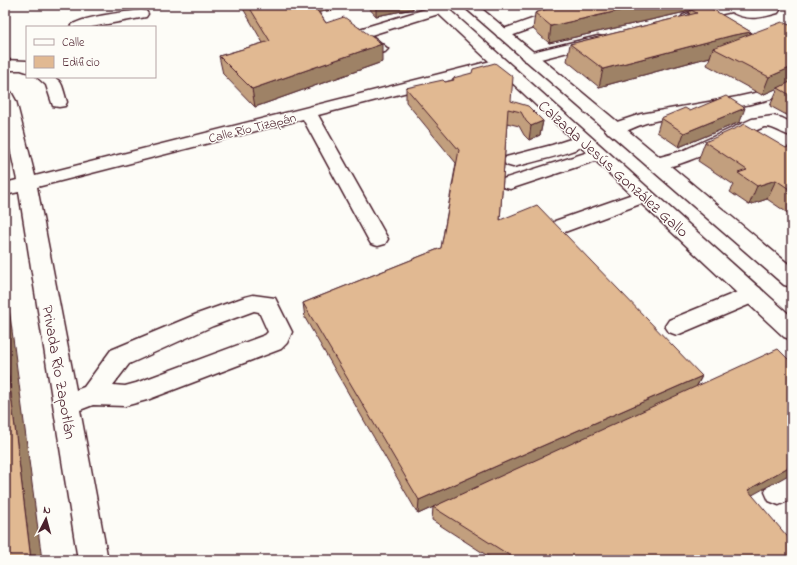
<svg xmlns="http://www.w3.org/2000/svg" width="797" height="565" viewBox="0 0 797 565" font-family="'Indie Flower',sans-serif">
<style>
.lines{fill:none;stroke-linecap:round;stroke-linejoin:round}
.minor-casing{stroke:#4a1f2b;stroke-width:3}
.major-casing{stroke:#4a1f2b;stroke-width:3}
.minor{fill:#fdfcf7;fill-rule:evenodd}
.major{fill:#fdfcf7;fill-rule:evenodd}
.wall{fill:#c29f7e;stroke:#4a1f2b}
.shaded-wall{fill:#9e8266;stroke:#4a1f2b}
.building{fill:#e1b992;stroke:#4a1f2b}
.labels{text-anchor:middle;stroke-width:3;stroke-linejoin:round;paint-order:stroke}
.far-street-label{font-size:13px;fill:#4a1f2b;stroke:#fdfcf7}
.street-label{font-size:16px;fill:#4a1f2b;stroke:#fdfcf7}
</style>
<rect width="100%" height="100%" fill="#fdfcf7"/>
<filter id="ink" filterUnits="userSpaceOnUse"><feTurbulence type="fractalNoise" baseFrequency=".025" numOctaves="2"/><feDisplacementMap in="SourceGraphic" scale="8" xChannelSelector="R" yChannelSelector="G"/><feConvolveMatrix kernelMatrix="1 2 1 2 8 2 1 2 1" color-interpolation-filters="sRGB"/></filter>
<g filter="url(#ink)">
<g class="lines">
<defs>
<g id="minor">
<path d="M 439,5 L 445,6 L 447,9 L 445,12 L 371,35 L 388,49 L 385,52 C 373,55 360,43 354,33 L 356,30 Z"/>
<polygon points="571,5 591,5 589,8 508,37 503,38 498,37 496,34 498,31"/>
<path d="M 724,5 L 748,5 L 746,8 C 757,13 767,4 778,7 L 780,10 L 778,13 C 760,18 748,21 731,12 L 688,22 L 683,21 L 681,18 L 683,15 Z"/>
<path d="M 141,10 L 146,11 L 148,14 L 146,17 L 91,27 L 70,27 C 76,17 127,12 141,10 Z"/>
<polygon points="598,36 603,37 605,40 603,43 529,62 524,60 521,57 524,54"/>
<path d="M 499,59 L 505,61 L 507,64 L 505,67 L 318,115 L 388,239 L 385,244 L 378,246 L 371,244 L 368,239 L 303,119 L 37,187 L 76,390 L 84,387 L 111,350 L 197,314 L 245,297 L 253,295 L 275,298 L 292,332 L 287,343 L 281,349 L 147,400 L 125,406 L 93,405 L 80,410 L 108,560 L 78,560 L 19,192 L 5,195 L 5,183 L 17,180 L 5,126 L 5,91 L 11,92 L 16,101 L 35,176 ZM 254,311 L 259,312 L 268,332 L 265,335 L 136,383 L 125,386 L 113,385 L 129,364 L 213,326 Z"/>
<polygon points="5,60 27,61 27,72 21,70 5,70"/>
<path d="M 37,77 C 63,77 60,79 67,102 L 65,106 L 59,107 L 53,106 L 46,85 Z"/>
<path d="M 792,81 L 792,92 C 745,110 694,111 646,123 C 633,127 621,136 608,133 L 605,129 L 608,125 L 641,114 L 737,97 L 764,91 Z"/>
<path d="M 773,116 L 782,118 L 792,123 L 792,136 C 781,134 775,126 764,127 C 738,137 674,174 649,168 L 647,164 L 649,160 L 682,151 L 752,119 Z"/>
<path d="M 583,135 L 589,136 L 592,140 C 585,151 528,163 513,167 L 506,165 L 504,161 L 506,157 L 552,145 Z"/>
<polygon points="598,149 604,150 607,154 604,158 510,189 503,187 500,183 503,179"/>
<polygon points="644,190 651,192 654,196 651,200 562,233 555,231 552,226 555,221"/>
<polygon points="752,286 760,288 763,294 760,300 677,335 669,332 665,326 669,320"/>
<polygon points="792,471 792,499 779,505 769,501 765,492 769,483"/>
</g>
<g id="major">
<polygon points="429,5 444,5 792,317 792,340 784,337"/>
<polygon points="462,5 477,5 792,267 792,287 784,285"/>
</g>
</defs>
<!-- minor casing -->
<use href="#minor" class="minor-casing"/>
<!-- major casing -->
<use href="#major" class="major-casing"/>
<!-- minor -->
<use href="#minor" class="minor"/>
<!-- major -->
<use href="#major" class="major"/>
</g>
<!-- wall -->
<g class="wall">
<polygon points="241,5 363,5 319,12 326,23 382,62 255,107 223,74 219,56 263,43"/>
<polygon points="366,5 413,5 413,9 376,16"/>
<polygon points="558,5 706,5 705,6 751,32 750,34 792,26 792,118 770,106 778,88 784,85 762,95 707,65 710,57 599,87 567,61 570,44 689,15 690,11 549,43 533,29 535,13"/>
<polygon points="453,78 511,101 543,121 540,135 529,140 524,135 519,126 507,123 500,220 702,376 697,386 752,496 792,560 494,560 432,520 433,507 418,514 305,318 303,303 441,248 456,163 406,102 406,88 445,82 452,80"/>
<polygon points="690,111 740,122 679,147 657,132 661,118"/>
<polygon points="705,142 786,148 792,145 792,216 767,199 749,205 730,192 734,185 698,161"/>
</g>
<!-- shaded-wall -->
<g class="shaded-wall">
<polygon points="309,5 363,5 309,14"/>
<polygon points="376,5 413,5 413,9 376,16"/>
<polygon points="645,5 706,5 705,7 691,10 690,11 549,43 551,26"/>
<polygon points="751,32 744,50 713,48 710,57 599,87 603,69 734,35"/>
<polygon points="382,44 382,62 255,107 252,89"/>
<polygon points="792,67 792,82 762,95 769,77"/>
<polygon points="745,108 740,122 679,147 684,133"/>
<polygon points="543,121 540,135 529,140 531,126"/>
<polygon points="776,180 767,199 749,205 757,186"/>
<polygon points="5,277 42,560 31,560 5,345"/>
<polygon points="702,376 694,391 418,514 419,500"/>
<polygon points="792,465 792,473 738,503 748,490"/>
</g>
<!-- building -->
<g class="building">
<polygon points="248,5 313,5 326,23 344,17 382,44 252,89 219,56 270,41"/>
<polygon points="558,5 645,5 551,26 535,13"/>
<polygon points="707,6 751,32 734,35 603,69 570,44 697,13 691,10"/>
<polygon points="782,22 792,26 792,67 769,77 713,48"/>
<polygon points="495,63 513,77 511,101 528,106 543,121 531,126 526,121 521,112 508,109 500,220 537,205 702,376 419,500 303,303 441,248 459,150 406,88 443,80 445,82 454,80 453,78 472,73 473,69"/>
<polygon points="792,81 792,96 778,88"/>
<polygon points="726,96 745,108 684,133 661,118 685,108 690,111"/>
<polygon points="745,124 786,148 792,145 792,191 776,180 757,186 738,173 747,170 705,142"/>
<polygon points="5,345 31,560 5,560"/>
<polygon points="778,349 792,363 792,465 748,490 792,542 792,560 517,560 433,507"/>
</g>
</g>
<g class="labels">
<!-- far-street labels -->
<g class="far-street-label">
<text transform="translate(252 127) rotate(-14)" y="5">Calle Río Tizapán</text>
</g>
<!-- street labels -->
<g class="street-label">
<text transform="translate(614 168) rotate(42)" y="6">Calzada Jesús González Gallo</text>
<text transform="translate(60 372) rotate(80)" y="6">Privada Río Zapotlán</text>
</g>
</g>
<!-- margin -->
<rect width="797" height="565" fill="none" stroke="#fdfcf7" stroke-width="20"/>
<rect x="10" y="10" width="777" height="545" fill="none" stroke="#4a1f2b" stroke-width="1.5" filter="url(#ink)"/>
<!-- legend -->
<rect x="26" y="26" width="130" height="52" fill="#fdfcf7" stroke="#b5a4a5"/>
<rect x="34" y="39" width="20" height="6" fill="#fdfcf7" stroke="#b5a4a5"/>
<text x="62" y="46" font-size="12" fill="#4a1f2b">Calle</text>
<rect x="34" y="56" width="20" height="12" fill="#e1b992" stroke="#b5a4a5"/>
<text x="62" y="66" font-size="12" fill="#4a1f2b">Edificio</text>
<!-- north arrow -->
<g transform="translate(46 519) rotate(6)" stroke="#fdfcf7" stroke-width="3" paint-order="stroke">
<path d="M0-3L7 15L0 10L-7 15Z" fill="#4a1f2b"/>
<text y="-6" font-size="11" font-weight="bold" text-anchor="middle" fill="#4a1f2b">N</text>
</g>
</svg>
